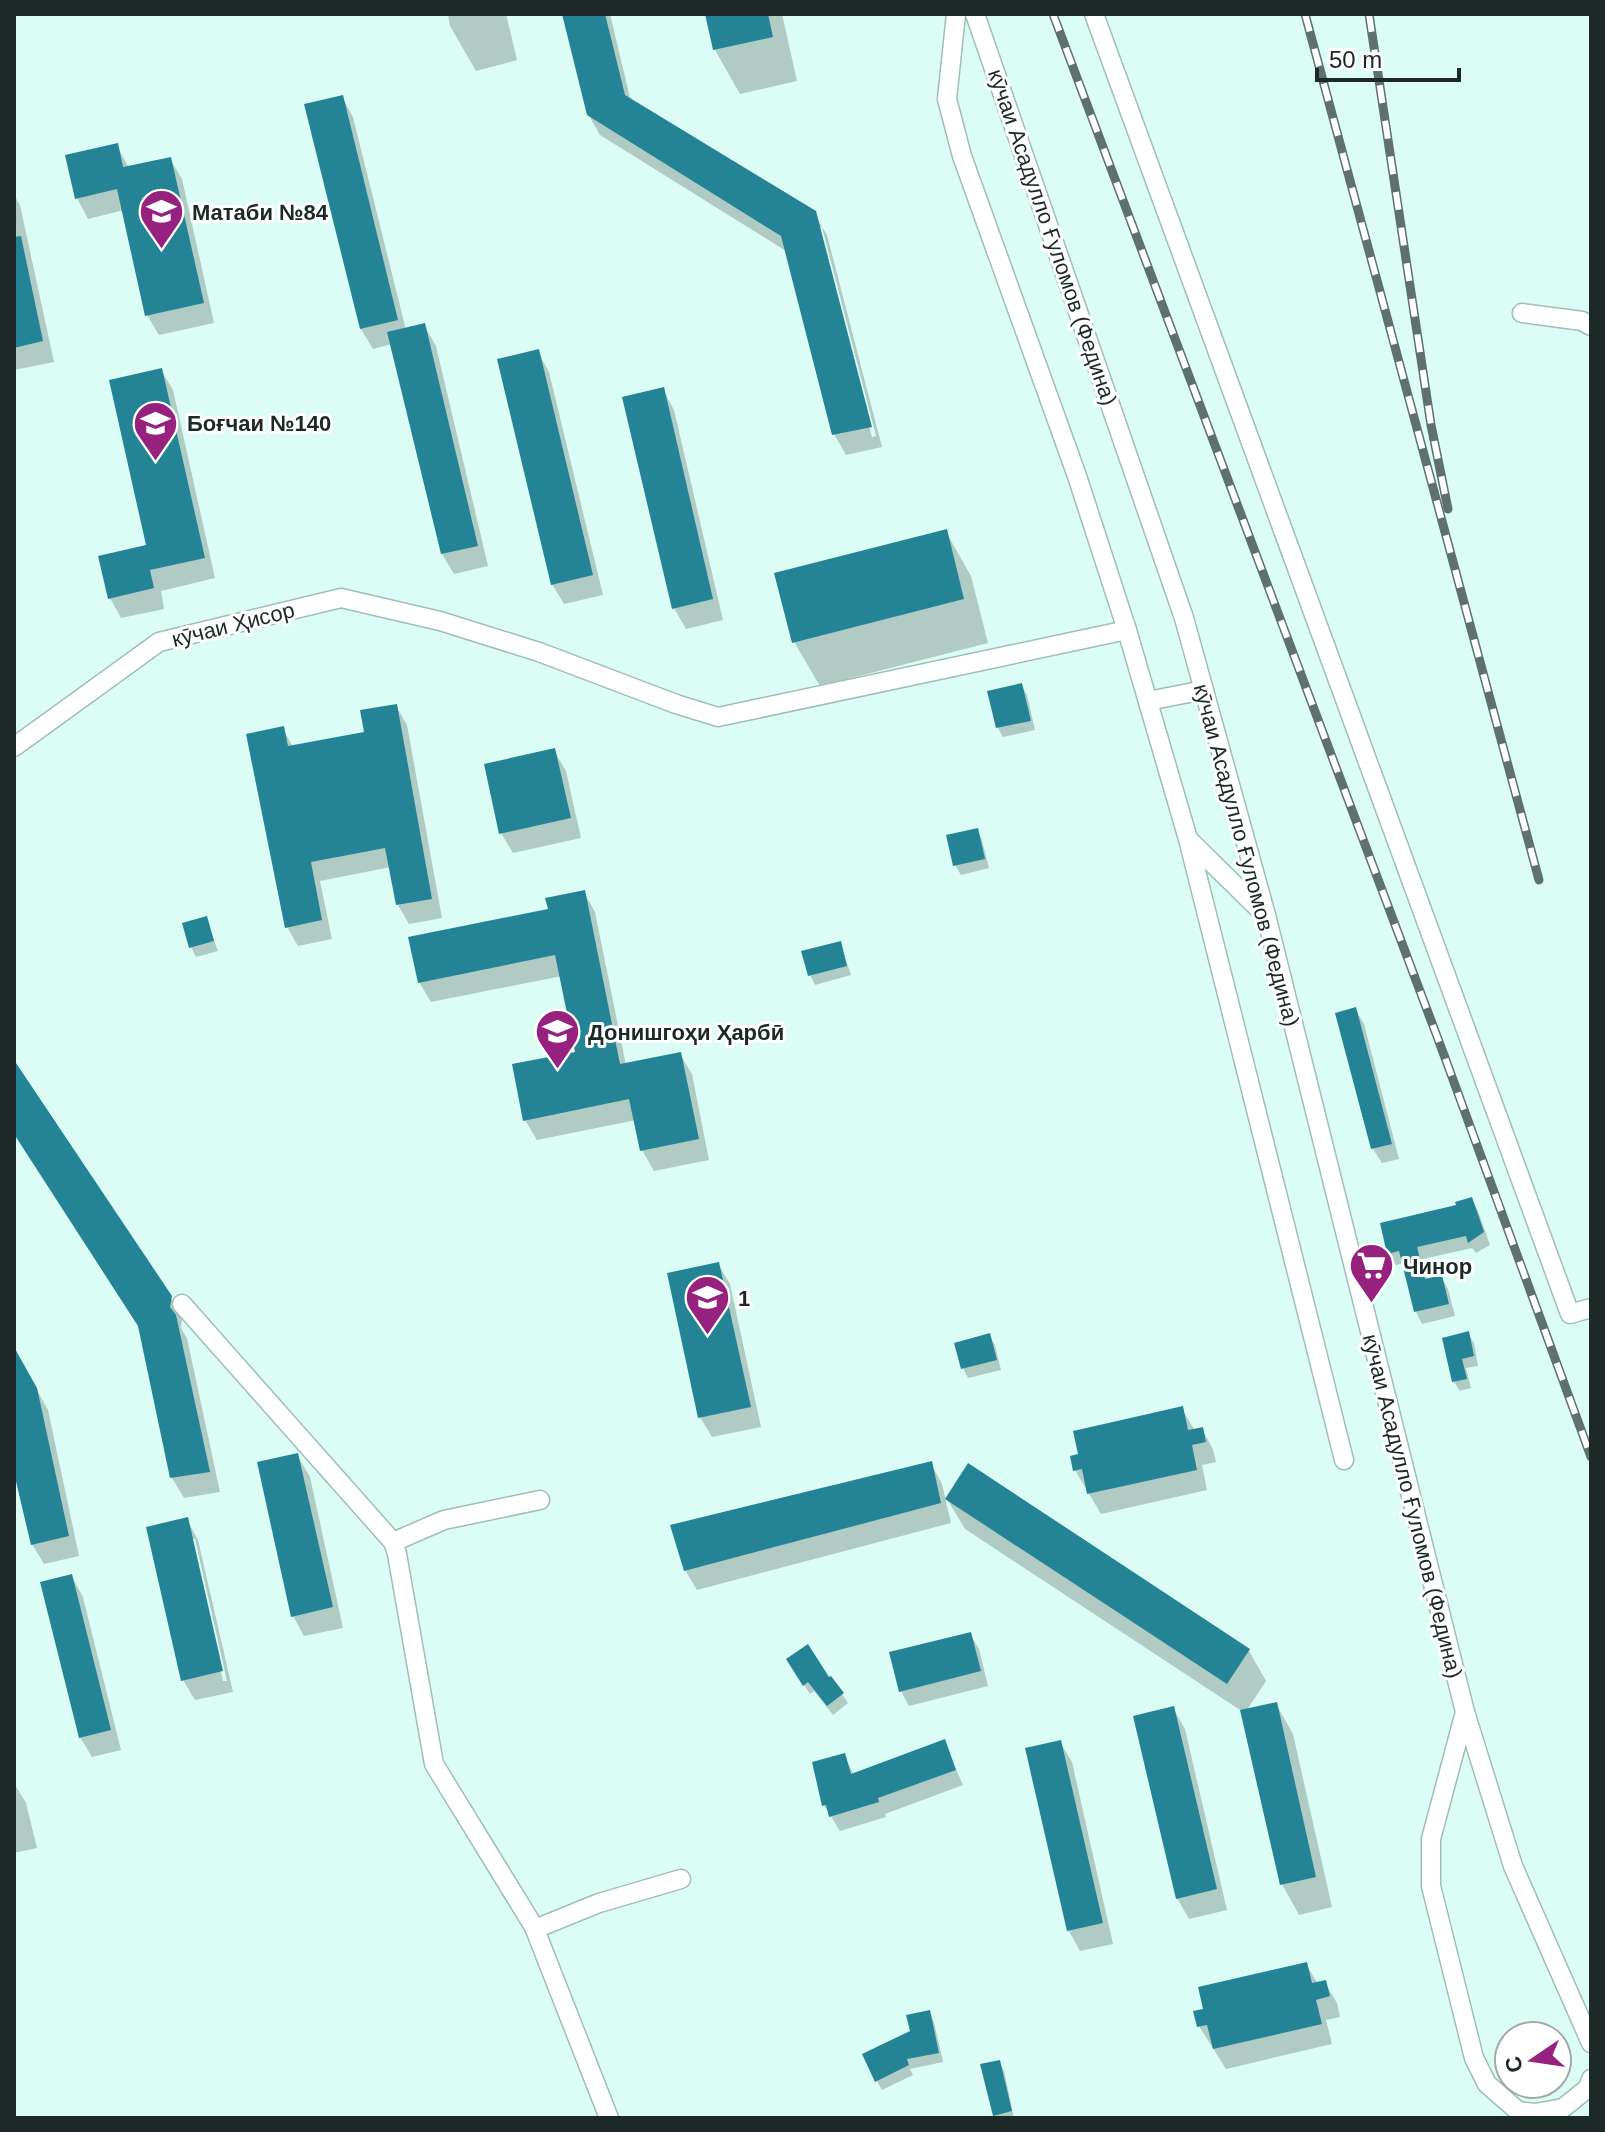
<svg xmlns="http://www.w3.org/2000/svg" width="1605" height="2132" viewBox="0 0 1605 2132" font-family="Helvetica,sans-serif">
<style>
.shadow{fill:#0003;fill-rule:evenodd}
.building{fill:#248496}
.lines{fill:none;stroke-linecap:round;stroke-linejoin:round}
.minor-casing{stroke:#9fbeb7;stroke-width:21}
.minor{stroke:#fff;stroke-width:18}
.rail-casing{stroke:#5e716d;stroke-width:9}
.rail{stroke:#fff;stroke-width:6;stroke-dasharray:18;stroke-linecap:butt}
.labels{text-anchor:middle;stroke-width:6;stroke-linejoin:round;paint-order:stroke}
.poi-label{font-size:22px;font-weight:bold;fill:#1d2926;stroke:#fff;text-anchor:start}
.street-label{font-size:22px;fill:#1d2926;stroke:#fff}
</style>
<rect width="100%" height="100%" fill="#dcfdf6"/>
<!-- shadow -->
<g class="shadow">
<polygon points="448,14 506,14 517,60 476,71 450,26"/>
<path d="M 563,14 L 610,14 L 631,102 L 814,213 L 827,235 L 882,447 L 846,455 L 834,434 L 786,251 L 600,135 L 588,114 ZM 818,227 L 822,227 L 876,436 L 872,437 Z"/>
<polygon points="707,14 782,14 797,81 740,94 715,50"/>
<polygon points="342,97 353,117 406,330 424,325 436,346 488,566 454,574 442,554 392,344 373,349 361,329"/>
<polygon points="117,146 129,168 170,159 182,179 214,323 159,335 147,315 124,210 88,219 77,198"/>
<polygon points="14,195 20,205 54,362 14,370"/>
<polygon points="538,352 549,372 603,595 564,604 552,584"/>
<polygon points="161,370 173,390 215,578 161,591 164,609 121,618 110,598 149,546"/>
<polygon points="663,390 674,410 723,620 686,629 674,608"/>
<polygon points="946,532 971,576 988,643 820,686 794,642"/>
<polygon points="1021,685 1027,695 1035,730 1003,737 998,728 990,692"/>
<polygon points="396,706 407,725 442,918 409,924 398,905 391,867 320,881 332,939 298,946 287,927 283,729 293,747 366,733"/>
<polygon points="554,751 566,771 581,838 513,853 501,833"/>
<polygon points="977,830 982,840 989,868 961,875 955,865"/>
<polygon points="584,892 595,912 626,1065 680,1054 692,1074 709,1160 654,1171 642,1150 636,1120 537,1140 525,1120 577,1053 562,976 431,1002 419,982"/>
<polygon points="206,918 218,951 196,957 191,947"/>
<polygon points="840,943 851,975 815,985 810,975"/>
<polygon points="1355,1009 1364,1024 1399,1159 1382,1163 1373,1149 1338,1014"/>
<polygon points="14,1133 170,1297 182,1318 181,1328 187,1338 220,1492 184,1498 172,1478 141,1328"/>
<polygon points="1472,1199 1478,1211 1490,1245 1476,1253 1472,1248 1423,1259 1428,1280 1441,1277 1448,1289 1455,1316 1422,1324 1416,1312 1404,1263 1396,1265 1389,1253"/>
<polygon points="718,1264 730,1284 761,1427 712,1437 700,1417"/>
<polygon points="1468,1334 1474,1343 1478,1366 1466,1368 1471,1388 1460,1391 1454,1382"/>
<polygon points="989,1336 995,1345 1001,1370 968,1378 963,1368"/>
<polygon points="14,1350 48,1410 79,1556 44,1564 32,1544 14,1464"/>
<polygon points="1182,1409 1195,1431 1202,1429 1213,1449 1216,1462 1202,1465 1207,1490 1101,1514 1075,1470"/>
<polygon points="297,1455 310,1477 343,1628 304,1636 293,1616"/>
<polygon points="931,1464 942,1484 951,1523 697,1590 685,1570"/>
<polygon points="947,1499 1249,1651 1266,1681 1247,1710 1276,1704 1293,1734 1332,1907 1299,1915 1282,1884 1243,1712 965,1529"/>
<path d="M 187,1520 L 198,1540 L 233,1692 L 195,1700 L 183,1680 ZM 191,1539 L 195,1539 L 227,1681 L 223,1681 Z"/>
<polygon points="72,1577 83,1597 121,1750 92,1757 80,1737"/>
<polygon points="970,1634 979,1649 988,1686 909,1706 901,1691"/>
<polygon points="788,1660 842,1694 848,1703 833,1715 814,1691 810,1694"/>
<polygon points="1173,1708 1185,1729 1227,1910 1189,1919 1177,1898"/>
<polygon points="944,1742 963,1785 885,1814 886,1817 840,1831 824,1805 844,1755 854,1775"/>
<polygon points="1060,1742 1072,1762 1113,1944 1080,1951 1069,1931 1028,1749"/>
<polygon points="14,1783 26,1803 37,1848 14,1853"/>
<polygon points="1306,1964 1318,1984 1325,1983 1337,2003 1340,2017 1326,2020 1332,2044 1226,2069 1199,2026"/>
<polygon points="929,2013 934,2022 943,2062 910,2069 913,2075 882,2090 877,2081"/>
<polygon points="999,2062 1004,2071 1014,2118 996,2118 995,2115"/>
</g>
<!-- building -->
<g class="building">
<polygon points="562,14 605,14 625,95 816,211 872,427 832,435 781,236 587,115"/>
<polygon points="705,14 768,14 773,37 713,50"/>
<polygon points="343,95 398,320 360,329 304,104"/>
<polygon points="118,143 123,167 171,157 204,303 145,316 117,189 75,199 65,155"/>
<polygon points="21,236 43,341 14,348 14,237"/>
<polygon points="425,323 478,546 441,554 387,332"/>
<polygon points="539,349 593,575 551,585 497,359"/>
<polygon points="162,368 205,558 150,570 154,588 108,599 98,556 146,545 109,380"/>
<polygon points="664,387 713,599 672,609 622,397"/>
<polygon points="947,529 964,599 792,643 774,573"/>
<polygon points="1022,683 1031,721 996,728 987,691"/>
<polygon points="397,704 432,899 396,905 385,848 311,862 322,920 285,928 246,734 284,726 288,746 364,732 360,710"/>
<polygon points="555,748 571,818 499,834 484,764"/>
<polygon points="978,828 985,859 953,866 946,835"/>
<polygon points="585,890 620,1064 681,1052 699,1139 640,1151 629,1099 523,1121 512,1064 575,1052 555,955 418,983 408,937 548,909 545,898"/>
<polygon points="207,916 214,941 189,948 182,923"/>
<polygon points="841,941 847,966 808,976 801,951"/>
<polygon points="1356,1007 1392,1144 1371,1149 1335,1013"/>
<polygon points="14,1060 172,1296 170,1307 176,1315 210,1472 170,1478 138,1326 14,1134"/>
<polygon points="1472,1197 1484,1232 1468,1243 1466,1236 1417,1247 1425,1279 1442,1275 1449,1304 1414,1312 1399,1251 1387,1254 1380,1223 1456,1205 1455,1202"/>
<polygon points="719,1262 751,1407 698,1418 667,1273"/>
<polygon points="1469,1331 1474,1356 1462,1359 1467,1379 1452,1382 1442,1338"/>
<polygon points="990,1333 997,1360 961,1369 954,1343"/>
<polygon points="14,1347 37,1388 69,1536 31,1545 14,1473"/>
<polygon points="1183,1406 1188,1430 1203,1427 1206,1442 1192,1445 1197,1470 1087,1494 1082,1469 1073,1471 1070,1456 1078,1454 1073,1431"/>
<polygon points="298,1453 333,1607 291,1617 257,1462"/>
<polygon points="932,1461 941,1503 684,1571 670,1525"/>
<polygon points="968,1463 1250,1649 1227,1684 945,1499"/>
<polygon points="188,1517 223,1671 181,1681 146,1527"/>
<polygon points="72,1574 111,1730 79,1738 40,1582"/>
<polygon points="971,1632 981,1671 899,1692 889,1652"/>
<polygon points="808,1644 829,1677 831,1676 844,1693 827,1706 808,1682 803,1686 786,1659"/>
<polygon points="1277,1702 1316,1877 1280,1885 1240,1710"/>
<polygon points="1174,1706 1217,1889 1176,1899 1133,1716"/>
<polygon points="945,1739 956,1770 878,1798 879,1802 829,1817 826,1805 822,1806 812,1762 845,1753 851,1774"/>
<polygon points="1061,1740 1103,1923 1067,1931 1025,1748"/>
<polygon points="1307,1962 1312,1983 1326,1980 1330,1996 1316,2000 1322,2024 1213,2049 1207,2025 1197,2027 1193,2011 1203,2009 1198,1987"/>
<polygon points="930,2010 939,2053 907,2059 909,2065 875,2082 862,2054 910,2031 906,2015"/>
<polygon points="1000,2060 1012,2111 993,2116 980,2064"/>
</g>
<g class="lines">
<defs>
<g id="minor">
<polyline points="956,14 947,99 962,156 1077,476 1127,630 1188,839 1344,1460"/>
<polyline points="975,14 1184,618 1266,915 1465,1712"/>
<polyline points="1094,14 1570,1314 1591,1308"/>
<polyline points="1522,313 1582,321 1591,326"/>
<polyline points="1148,701 1204,690"/>
<polyline points="14,747 159,642 341,598 440,621 539,652 676,704 718,717 1127,630"/>
<polyline points="1190,841 1263,913"/>
<polyline points="182,1304 393,1542 397,1554 434,1764 534,1927 609,2118"/>
<polyline points="393,1542 444,1520 540,1500"/>
<polyline points="535,1929 599,1903 681,1879"/>
<polyline points="1591,2043 1513,1866 1465,1712 1431,1839 1431,1886 1474,2058 1487,2084 1518,2111 1535,2113 1563,2108 1588,2088 1591,2079"/>
</g>
</defs>
<!-- minor casing -->
<use href="#minor" class="minor-casing"/>
<!-- minor -->
<use href="#minor" class="minor"/>
<defs>
<g id="rail">
<polyline points="1053,14 1444,1055 1591,1457"/>
<polyline points="1305,14 1539,880"/>
<polyline points="1369,14 1431,425 1448,509"/>
</g>
</defs>
<!-- rail casing -->
<use href="#rail" class="rail-casing"/>
<!-- rail -->
<use href="#rail" class="rail"/>
</g>
<!-- icons -->
<defs>
<symbol id="school-pin" viewBox="-11 -11 22 30"><path d="M0 17L-7.5 6A9.5 9.5 0 1 1 7.5 6Z" fill="#96217e" stroke="#fff"/><path d="M0-5L7-2L0 1L-7-2ZM-4 1L0 2.5L4 1V4Q0 6-4 4Z" fill="#fff"/></symbol>
<symbol id="university-pin" viewBox="-11 -11 22 30"><path d="M0 17L-7.5 6A9.5 9.5 0 1 1 7.5 6Z" fill="#96217e" stroke="#fff"/><path d="M0-5L7-2L0 1L-7-2ZM-4 1L0 2.5L4 1V4Q0 6-4 4Z" fill="#fff"/></symbol>
<symbol id="supermarket-pin" viewBox="-11 -11 22 30"><path d="M0 17L-7.5 6A9.5 9.5 0 1 1 7.5 6Z" fill="#96217e" stroke="#fff"/><path d="M-6-5.5h2.5l.6 2H6L4.5 2H-2.5L-4.4-4H-6ZM-1.5 3.2a1.3 1.3 0 1 0 .1 0ZM3 3.2a1.3 1.3 0 1 0 .1 0Z" fill="#fff"/></symbol>
</defs>
<g fill-rule="evenodd">
<use href="#school-pin" x="136" y="186" width="51" height="69"/>
<use href="#school-pin" x="130" y="398" width="51" height="69"/>
<use href="#university-pin" x="532" y="1006" width="51" height="69"/>
<use href="#supermarket-pin" x="1346" y="1240" width="51" height="69"/>
<use href="#university-pin" x="682" y="1272" width="51" height="69"/>
</g>
<g class="labels">
<!-- poi labels -->
<g class="poi-label">
<text x="192" y="220">Матаби №84</text>
<text x="187" y="431">Боғчаи №140</text>
<text x="588" y="1040">Донишгоҳи Ҳарбӣ</text>
<text x="1403" y="1274">Чинор</text>
<text x="738" y="1306">1</text>
</g>
<!-- street labels -->
<g class="street-label">
<text transform="translate(1053 237) rotate(71)" y="8">кӯчаи Асадулло Ғуломов (Федина)</text>
<text transform="translate(233 624) rotate(-14)" y="8">кӯчаи Ҳисор</text>
<text transform="translate(1247 855) rotate(75)" y="8">кӯчаи Асадулло Ғуломов (Федина)</text>
<text transform="translate(1413 1506) rotate(76)" y="8">кӯчаи Асадулло Ғуломов (Федина)</text>
</g>
</g>
<!-- border -->
<rect width="1605" height="2132" fill="none" stroke="#1d2926" stroke-width="32"/>
<!-- north arrow -->
<g transform="translate(1533 2060) rotate(257)"><circle r="38" fill="#ffffff" stroke="#a5a9a8" stroke-width="2"/>
<path d="M0-6L14 30L0 20L-14 30Z" fill="#96217e"/>
<text y="-12" font-size="22" font-weight="bold" text-anchor="middle" fill="#1d2926">С</text>
</g>
<!-- scale -->
<path d="M1317 68v12h142v-12" fill="none" stroke="#1d2926" stroke-width="4"/>
<text x="1329" y="68" font-size="24" fill="#1d2926" stroke="#ffffff" stroke-width="6" paint-order="stroke">50 m</text>
</svg>
